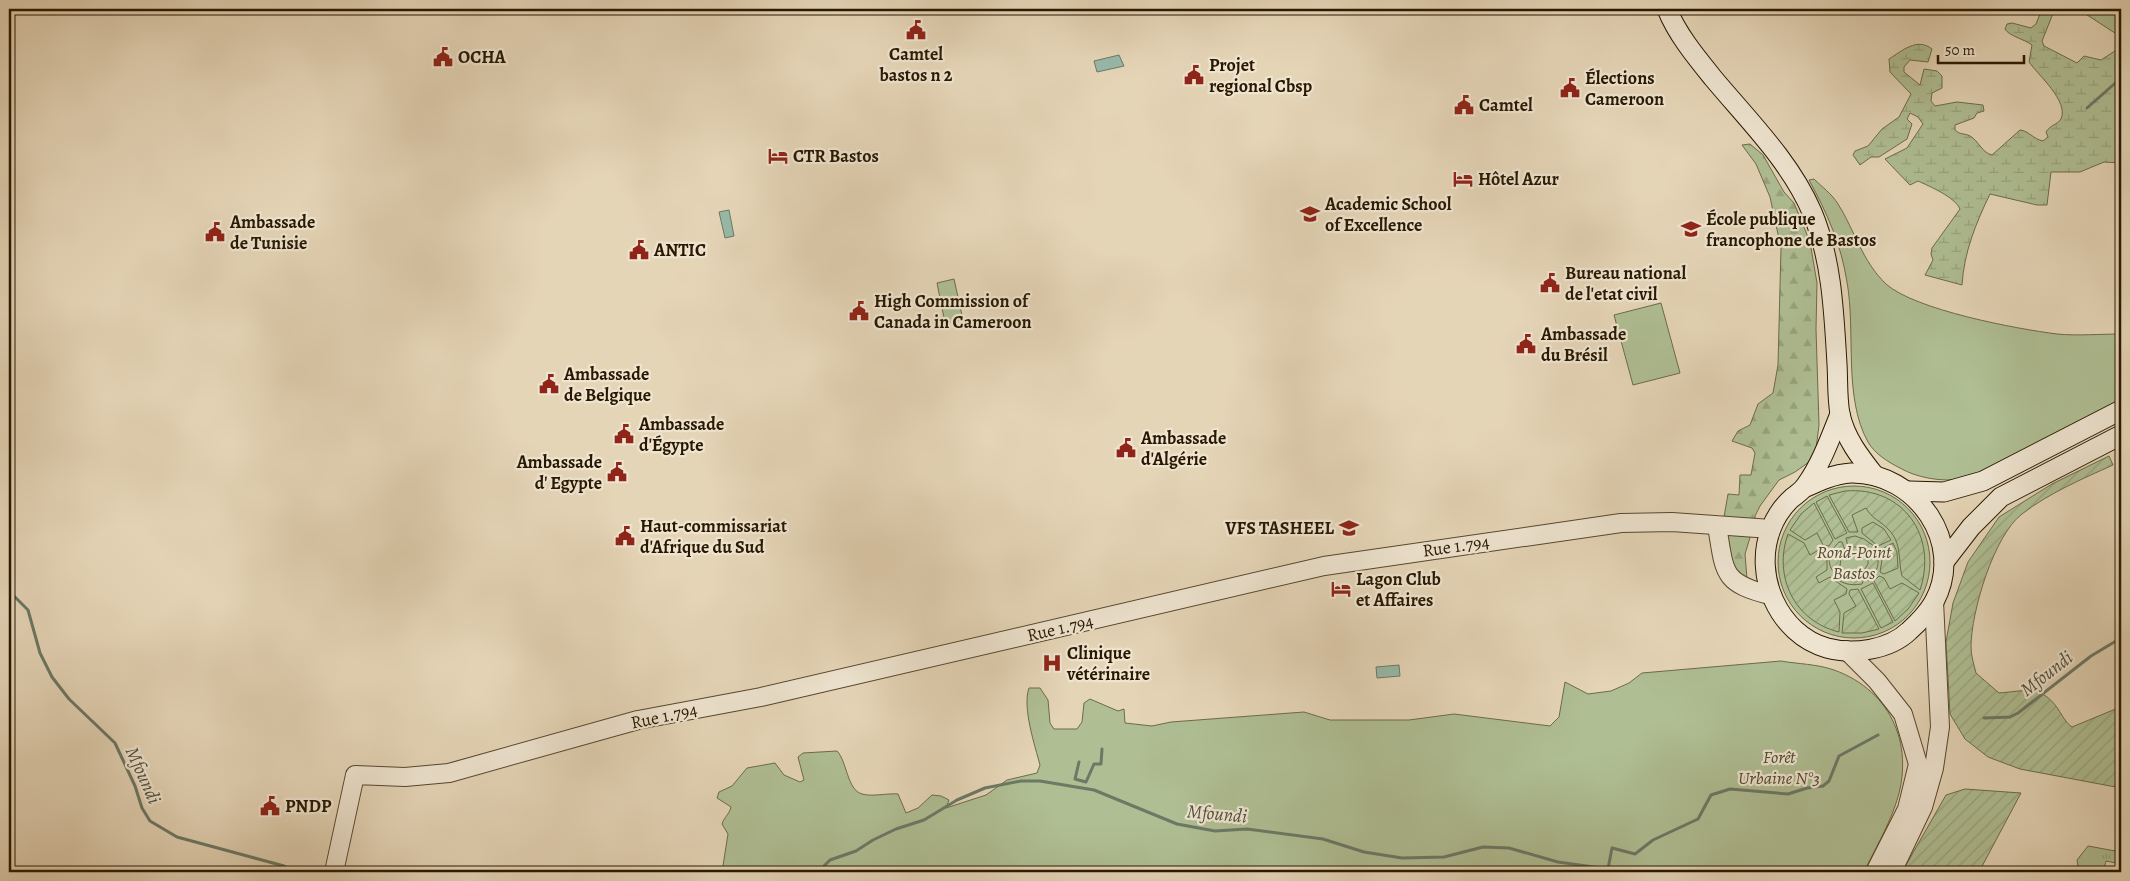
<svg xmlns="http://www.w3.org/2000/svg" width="2130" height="881" viewBox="0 0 2130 881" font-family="Alegreya,serif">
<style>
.grass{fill:url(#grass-tufts);stroke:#6c6b4a}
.forest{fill:url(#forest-firs);stroke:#6c6b4a}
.wetland{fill:url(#wetland-marsh);stroke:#6c6b4a}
.park{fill:#afbe93;stroke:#6c6b4a}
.garden{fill:url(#garden-furrows);stroke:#6c6b4a}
.water{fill:#97b9a9;stroke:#6b7966}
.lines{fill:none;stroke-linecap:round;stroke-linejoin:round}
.stream{stroke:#6b7966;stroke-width:3}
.tertiary-casing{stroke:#57472e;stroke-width:20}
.secondary-casing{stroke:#281801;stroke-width:21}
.tertiary{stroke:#eee4d0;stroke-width:18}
.secondary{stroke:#eee4d0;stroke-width:19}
.labels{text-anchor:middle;stroke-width:4.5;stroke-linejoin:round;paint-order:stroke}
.poi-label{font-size:18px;font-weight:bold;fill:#281801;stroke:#eee4d0;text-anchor:start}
.street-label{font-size:18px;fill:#281801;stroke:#eee4d0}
.park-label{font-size:18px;font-style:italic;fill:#504a2d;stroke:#eee4d0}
.water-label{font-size:19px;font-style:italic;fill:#4f503c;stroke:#eee4d0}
</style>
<defs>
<pattern id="grass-tufts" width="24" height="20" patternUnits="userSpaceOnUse" patternTransform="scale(1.25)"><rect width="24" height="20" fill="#afbe93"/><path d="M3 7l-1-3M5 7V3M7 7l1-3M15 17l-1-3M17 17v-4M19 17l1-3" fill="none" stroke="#97a37d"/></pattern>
<pattern id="forest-firs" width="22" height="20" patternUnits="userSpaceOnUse" patternTransform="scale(1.25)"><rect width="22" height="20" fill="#afbe93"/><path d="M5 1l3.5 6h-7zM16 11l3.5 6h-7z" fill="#97a37d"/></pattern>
<pattern id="wetland-marsh" width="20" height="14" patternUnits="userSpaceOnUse" patternTransform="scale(1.25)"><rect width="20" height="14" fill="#afbe93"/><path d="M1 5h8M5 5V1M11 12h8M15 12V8" fill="none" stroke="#97a37d"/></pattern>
<pattern id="garden-furrows" width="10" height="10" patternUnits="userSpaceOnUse" patternTransform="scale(1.25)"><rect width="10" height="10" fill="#afbe93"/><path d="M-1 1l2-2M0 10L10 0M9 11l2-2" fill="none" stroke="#97a37d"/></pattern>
</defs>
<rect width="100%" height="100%" fill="#e5d5b7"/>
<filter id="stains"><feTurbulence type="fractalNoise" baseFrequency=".004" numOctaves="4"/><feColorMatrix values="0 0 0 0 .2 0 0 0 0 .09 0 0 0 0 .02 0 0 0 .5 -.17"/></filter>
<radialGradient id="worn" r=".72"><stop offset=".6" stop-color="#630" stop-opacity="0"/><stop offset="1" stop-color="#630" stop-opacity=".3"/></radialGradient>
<!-- grass -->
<g class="grass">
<polygon points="2078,9 2121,9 2121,37"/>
<polygon points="2088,846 2121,852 2121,864 2106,861 2103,872 2078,866 2077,860"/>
</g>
<!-- forest -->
<g class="forest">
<polygon points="1750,144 1763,155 1784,192 1794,203 1810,242 1817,283 1816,329 1819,425 1816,449 1809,462 1795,472 1779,480 1760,506 1755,516 1755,523 1724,517 1728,494 1739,495 1740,475 1751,475 1755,453 1752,448 1732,441 1738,431 1750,425 1758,404 1773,393 1778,365 1781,248 1770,197 1756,164 1742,145"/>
<polygon points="1726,530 1752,531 1745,554 1747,579 1733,569"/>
</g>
<!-- wetland -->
<path class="wetland" d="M 2042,9 L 2054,11 L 2042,41 L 2044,46 L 2077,63 L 2084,56 L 2101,60 L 2121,47 L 2121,163 L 2104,162 L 2080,172 L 2051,172 L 2047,205 L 2037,205 L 1990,194 C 1976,223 1964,252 1962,285 L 1925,275 L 1933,260 L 1931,254 L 1932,248 L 1960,209 C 1955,197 1929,186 1918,181 L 1910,185 L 1885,159 L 1907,148 L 1923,124 L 1918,117 L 1910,113 L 1907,119 L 1912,124 L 1907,139 L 1879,157 L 1871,157 L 1860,165 L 1853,155 L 1855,151 L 1868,146 L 1882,129 L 1899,117 L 1911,94 L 1890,72 L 1889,59 C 1902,51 1917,37 1932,49 L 1928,62 L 1910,60 L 1904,67 L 1904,72 L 1920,85 L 1924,69 L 1937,71 L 1942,76 L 1942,88 L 1932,93 L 1931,101 L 1935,106 L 1957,102 L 1983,105 L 1984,111 L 1977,113 L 1974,118 L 1955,125 L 1955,130 C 1960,135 1964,133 1970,136 C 1979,141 1981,152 1992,155 L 2020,130 C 2029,131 2033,139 2043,141 L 2048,137 L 2046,132 C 2050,125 2057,125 2061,119 C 2069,101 2038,75 2029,62 L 2032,45 C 2024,39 2009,36 2005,29 L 2007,24 L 2012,23 L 2031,28 L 2036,24 Z"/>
<!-- park -->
<g class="park">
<path d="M 1814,179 C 1822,187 1832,194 1838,204 C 1855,231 1862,261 1886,284 C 1915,310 2017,329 2057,334 C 2077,336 2100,334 2121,334 L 2121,401 C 2086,418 2052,436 2017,454 C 2000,462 1981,476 1962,479 C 1942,482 1917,478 1900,468 C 1888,462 1875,454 1868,442 C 1843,397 1856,332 1847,282 C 1841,244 1827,213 1809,180 Z"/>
<polygon points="954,279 963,320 945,323 937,283"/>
<polygon points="1661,303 1680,373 1633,385 1614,315"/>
<circle cx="1854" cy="562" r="76"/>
<path d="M 1781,661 C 1798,664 1817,664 1834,670 C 1893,691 1916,749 1895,806 C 1887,829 1874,851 1864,872 L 722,872 L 728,834 L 722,824 C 724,817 729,815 731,807 L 717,798 L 719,792 L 732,786 L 747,768 L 775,763 L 784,775 L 800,782 L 804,780 L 798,757 L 803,753 L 837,751 C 847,761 847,790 862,794 C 873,797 887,793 898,794 L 906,813 L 918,808 L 932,795 L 941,796 L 949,800 L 946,808 L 986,795 L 1007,780 L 1037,773 L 1040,765 C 1035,746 1022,707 1029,688 L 1040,688 L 1048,700 L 1050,723 L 1054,729 L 1077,729 L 1082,722 L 1084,703 L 1090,699 L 1118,711 L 1124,709 L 1125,723 L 1152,726 L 1171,722 L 1304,712 L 1330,720 L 1409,720 L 1454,714 L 1550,726 L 1559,717 L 1565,682 L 1588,694 L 1611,691 L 1629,683 L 1642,673 Z"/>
</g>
<!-- garden -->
<g class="garden">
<path d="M 2109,456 L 2113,465 C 2082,479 2049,493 2022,514 C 1994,535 1971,612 1971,647 C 1971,656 1974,665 1976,673 L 1999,693 C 2025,691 2041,684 2058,709 C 2062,715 2066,723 2072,727 L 2118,708 L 2121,709 L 2121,788 L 2020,769 L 1988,757 L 1965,739 L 1950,714 L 1946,642 L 1953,603 L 1968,562 L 1999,517 L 2052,484 Z"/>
<path d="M 1845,491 C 1903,486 1938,536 1920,590 L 1902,576 C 1898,560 1902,544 1889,530 C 1881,521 1872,519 1866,508 L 1852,515 L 1858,532 L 1849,532 L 1829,495 Z"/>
<polygon points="1827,496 1847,533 1835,539 1816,502"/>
<polygon points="1814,503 1833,540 1829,546 1823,545 1817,533 1805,540 1790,530 1801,514"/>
<polygon points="1873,522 1884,529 1891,540 1878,546 1862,533 1862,528"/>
<path d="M 1788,534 L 1804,543 L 1810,555 L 1822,548 L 1827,551 L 1827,570 L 1816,577 L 1819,583 L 1830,577 L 1847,589 L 1846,594 L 1834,600 L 1840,612 L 1839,632 C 1794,621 1773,576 1788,534 Z"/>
<polygon points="1855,536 1864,539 1874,546 1873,550 1867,553 1859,547 1848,547 1846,538"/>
<path d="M 1839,542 L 1842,542 L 1845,550 L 1841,557 L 1840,566 L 1832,570 C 1826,560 1831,550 1839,542 Z"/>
<polygon points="1893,543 1897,552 1898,568 1884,574 1880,572 1882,560 1880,550"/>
<path d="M 1876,552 C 1881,561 1877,575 1868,581 L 1863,572 L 1868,564 L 1868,556 Z"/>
<path d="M 1842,569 L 1850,574 L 1859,575 L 1863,581 L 1862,584 C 1850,586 1841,584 1833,575 Z"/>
<polygon points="1879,576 1884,578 1890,589 1902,583 1919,593 1908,609 1895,621 1874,581"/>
<polygon points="1873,583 1893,622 1881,628 1861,589"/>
<polygon points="1858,589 1879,629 1862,633 1842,633 1844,613 1856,606 1849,594 1850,590"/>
<polygon points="1965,789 2021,793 1979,872 1902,872 1946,795"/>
</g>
<!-- water -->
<g class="water">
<polygon points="1119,55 1124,66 1097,72 1094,61"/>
<polygon points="729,210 734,236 725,238 719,212"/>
<polygon points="1399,665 1400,676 1377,678 1376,667"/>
</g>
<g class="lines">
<!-- stream -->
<g class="stream">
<polyline points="2087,108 2121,78"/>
<polyline points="9,591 28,610 40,653 52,677 69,699 115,743 135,786 142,808 150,821 177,837 284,866 296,872"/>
<polyline points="1984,718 2010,717 2018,713 2091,656 2121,638"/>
<polyline points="1079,762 1075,779 1086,782 1094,764 1101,764 1102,749"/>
<polyline points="1608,869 1612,848 1635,854 1653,840 1698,819 1711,795 1730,789 1788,794 1807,788 1823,786 1829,781 1839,756 1878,735"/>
<polyline points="818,872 830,860 856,851 873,840 896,829 924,820 957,800 985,788 1021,781 1040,781 1094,790 1177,824 1215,831 1247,829 1323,839 1364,852 1402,858 1444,857 1483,847 1509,848 1558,862 1608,869 1626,868 1641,872"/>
</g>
<defs>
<g id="tertiary">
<path d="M 1717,526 C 1725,572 1721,583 1770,595"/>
<polyline points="1846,650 1877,681 1903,714 1918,764 1907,809 1875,872"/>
<polyline points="334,872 355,775 405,777 449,773 638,720 761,697 1324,566 1621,523 1672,522 1771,529"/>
<polyline points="1892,872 1923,807 1934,768 1940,727 1934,601"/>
</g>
<g id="secondary">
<path d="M 1667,9 C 1677,34 1696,57 1713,78 C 1748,120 1790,161 1812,212 C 1832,259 1834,314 1837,364 C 1838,380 1837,398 1840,414 C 1845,438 1860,457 1875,476"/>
<path d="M 1804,488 C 1819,481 1834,474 1851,473 C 1916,472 1966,543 1934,602 C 1927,614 1919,622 1909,631 C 1889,650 1853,655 1827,648 C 1778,634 1753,575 1771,529 C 1775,518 1783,506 1792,498 C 1797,494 1802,491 1806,485 C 1821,464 1830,439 1840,414"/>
<polyline points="1909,491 1944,492 1983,481 2121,410"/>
<polyline points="1944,562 1971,527 2001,497 2121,435"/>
</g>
</defs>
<!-- tertiary casing -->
<use href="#tertiary" class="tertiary-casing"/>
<!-- secondary casing -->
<use href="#secondary" class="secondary-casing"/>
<!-- tertiary -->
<use href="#tertiary" class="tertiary"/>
<!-- secondary -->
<use href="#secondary" class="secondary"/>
</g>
<!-- icons -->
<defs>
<symbol id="civic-bare" viewBox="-9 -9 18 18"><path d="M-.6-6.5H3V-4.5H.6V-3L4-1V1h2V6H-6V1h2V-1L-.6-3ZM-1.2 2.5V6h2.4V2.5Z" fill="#8f2418" stroke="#eee4d0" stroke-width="2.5" paint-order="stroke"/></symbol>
<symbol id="hotel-bare" viewBox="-9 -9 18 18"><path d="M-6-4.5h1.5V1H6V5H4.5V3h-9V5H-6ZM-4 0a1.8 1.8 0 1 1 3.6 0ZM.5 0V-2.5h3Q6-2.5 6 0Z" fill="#8f2418" stroke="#eee4d0" stroke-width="2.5" paint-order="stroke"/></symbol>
<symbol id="university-bare" viewBox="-9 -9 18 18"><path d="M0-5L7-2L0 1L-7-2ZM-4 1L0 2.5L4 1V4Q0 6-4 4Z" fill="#8f2418" stroke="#eee4d0" stroke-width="2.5" paint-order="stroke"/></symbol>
<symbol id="school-bare" viewBox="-9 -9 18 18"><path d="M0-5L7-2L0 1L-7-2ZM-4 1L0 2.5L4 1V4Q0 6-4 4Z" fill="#8f2418" stroke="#eee4d0" stroke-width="2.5" paint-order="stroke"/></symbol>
<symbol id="hospital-bare" viewBox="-9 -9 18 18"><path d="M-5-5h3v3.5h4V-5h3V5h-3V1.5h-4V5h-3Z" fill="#8f2418" stroke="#eee4d0" stroke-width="2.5" paint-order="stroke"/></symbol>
</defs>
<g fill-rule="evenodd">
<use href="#civic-bare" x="902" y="16" width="28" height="28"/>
<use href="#civic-bare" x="429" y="43" width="28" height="28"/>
<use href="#civic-bare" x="1180" y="61" width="28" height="28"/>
<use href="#civic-bare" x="1556" y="74" width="28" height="28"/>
<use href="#civic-bare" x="1450" y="91" width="28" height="28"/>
<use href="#hotel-bare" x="764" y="142" width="28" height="28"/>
<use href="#hotel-bare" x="1449" y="165" width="28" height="28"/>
<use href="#university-bare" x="1296" y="200" width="28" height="28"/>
<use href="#school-bare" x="1677" y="215" width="28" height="28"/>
<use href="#civic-bare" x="201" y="218" width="28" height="28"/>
<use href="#civic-bare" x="625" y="236" width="28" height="28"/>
<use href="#civic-bare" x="1536" y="269" width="28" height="28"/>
<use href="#civic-bare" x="845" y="297" width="28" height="28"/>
<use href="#civic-bare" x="1512" y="330" width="28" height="28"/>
<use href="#civic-bare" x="535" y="370" width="28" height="28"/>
<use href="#civic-bare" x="610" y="420" width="28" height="28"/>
<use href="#civic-bare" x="1112" y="434" width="28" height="28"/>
<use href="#civic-bare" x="603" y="458" width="28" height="28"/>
<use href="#school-bare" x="1335" y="514" width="28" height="28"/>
<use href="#civic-bare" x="611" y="522" width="28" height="28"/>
<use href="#hotel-bare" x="1327" y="575" width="28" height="28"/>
<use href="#hospital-bare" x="1038" y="649" width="28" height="28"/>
<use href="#civic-bare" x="256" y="792" width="28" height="28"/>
</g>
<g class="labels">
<!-- poi labels -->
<g class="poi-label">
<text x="916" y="60" text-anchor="middle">Camtel<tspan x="916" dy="21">bastos n 2</tspan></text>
<text x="458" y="63">OCHA</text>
<text x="1209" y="71">Projet<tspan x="1209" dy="21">regional Cbsp</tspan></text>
<text x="1585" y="84">Élections<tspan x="1585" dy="21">Cameroon</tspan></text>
<text x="1479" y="111">Camtel</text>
<text x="793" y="162">CTR Bastos</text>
<text x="1478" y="185">Hôtel Azur</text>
<text x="1325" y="210">Academic School<tspan x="1325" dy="21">of Excellence</tspan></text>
<text x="1706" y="225">École publique<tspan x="1706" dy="21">francophone de Bastos</tspan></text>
<text x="230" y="228">Ambassade<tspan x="230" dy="21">de Tunisie</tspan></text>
<text x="654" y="256">ANTIC</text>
<text x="1565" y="279">Bureau national<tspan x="1565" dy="21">de l'etat civil</tspan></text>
<text x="874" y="307">High Commission of<tspan x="874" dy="21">Canada in Cameroon</tspan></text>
<text x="1541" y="340">Ambassade<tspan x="1541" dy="21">du Brésil</tspan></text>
<text x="564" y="380">Ambassade<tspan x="564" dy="21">de Belgique</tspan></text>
<text x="639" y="430">Ambassade<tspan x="639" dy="21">d'Égypte</tspan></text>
<text x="1141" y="444">Ambassade<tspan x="1141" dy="21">d'Algérie</tspan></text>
<text x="602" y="468" text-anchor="end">Ambassade<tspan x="602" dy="21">d' Egypte</tspan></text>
<text x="640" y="532">Haut-commissariat<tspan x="640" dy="21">d'Afrique du Sud</tspan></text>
<text x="1334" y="534" text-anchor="end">VFS TASHEEL</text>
<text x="1356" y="585">Lagon Club<tspan x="1356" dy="21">et Affaires</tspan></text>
<text x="1067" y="659">Clinique<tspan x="1067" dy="21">vétérinaire</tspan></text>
<text x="285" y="812">PNDP</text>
</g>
<!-- street labels -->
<g class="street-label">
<text transform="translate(1456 546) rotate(-8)" y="6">Rue 1.794</text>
<text transform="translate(1060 628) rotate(-13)" y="6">Rue 1.794</text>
<text transform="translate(664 716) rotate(-12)" y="6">Rue 1.794</text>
</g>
<!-- park labels -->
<g class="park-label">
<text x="1854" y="558">Rond-Point<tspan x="1854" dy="21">Bastos</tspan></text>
<text x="1779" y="763">Forêt<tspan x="1779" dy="21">Urbaine N°3</tspan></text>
</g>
<!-- water labels -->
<g class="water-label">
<text transform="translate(2046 673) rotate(-38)" y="7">Mfoundi</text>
<text transform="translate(144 775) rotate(66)" y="7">Mfoundi</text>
<text transform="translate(1217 813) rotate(5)" y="7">Mfoundi</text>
</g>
</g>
<!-- margin -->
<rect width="2130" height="881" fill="none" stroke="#e5d5b7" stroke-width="30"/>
<rect x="10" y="10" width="2110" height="861" fill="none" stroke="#281801" stroke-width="2.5"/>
<rect x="15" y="15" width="2100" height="851" fill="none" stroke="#281801"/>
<!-- scale -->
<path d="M1938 55v8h86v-8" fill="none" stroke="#281801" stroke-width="2.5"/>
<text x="1945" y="55" font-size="15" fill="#281801" stroke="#eee4d0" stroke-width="4" paint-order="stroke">50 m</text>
<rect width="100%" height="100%" filter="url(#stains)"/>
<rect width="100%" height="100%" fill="url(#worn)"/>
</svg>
